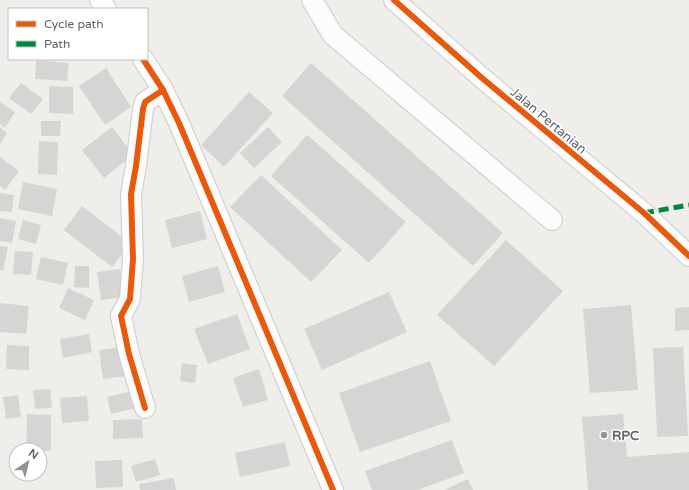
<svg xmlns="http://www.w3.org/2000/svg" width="689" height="490" viewBox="0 0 689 490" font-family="'Varela Round',sans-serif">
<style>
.building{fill:#d6d5d3}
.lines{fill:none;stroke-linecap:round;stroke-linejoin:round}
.street-casing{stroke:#cbcccc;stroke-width:22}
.street{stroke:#fdfcfc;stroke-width:20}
.quiet{stroke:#00873e;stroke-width:5;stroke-dasharray:10 5;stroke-linecap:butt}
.cycleway-casing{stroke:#fff;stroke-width:8}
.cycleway{stroke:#e8590c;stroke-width:6}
.poi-dot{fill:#919496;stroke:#fff;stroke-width:1.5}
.labels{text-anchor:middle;stroke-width:3;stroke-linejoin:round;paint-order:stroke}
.street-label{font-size:13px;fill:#5f6368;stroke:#fff}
.poi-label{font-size:13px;font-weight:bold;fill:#5f6368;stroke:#fff;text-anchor:start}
</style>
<rect width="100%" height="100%" fill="#efeeea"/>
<!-- building -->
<g class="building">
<polygon points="36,60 69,63 67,81 35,79"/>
<polygon points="311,63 503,233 473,266 282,96"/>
<polygon points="106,68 131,107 105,125 79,86"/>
<polygon points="21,83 43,99 31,114 9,98"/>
<polygon points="49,86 73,87 73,114 49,113"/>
<polygon points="249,92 273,113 224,167 201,145"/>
<polygon points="0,102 15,112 5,128 0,124"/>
<polygon points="41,121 61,121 60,136 41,136"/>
<polygon points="112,127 133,155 104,178 82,150"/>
<polygon points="268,127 282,142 254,168 240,153"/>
<polygon points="0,128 7,133 0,145"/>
<polygon points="307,135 406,222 369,263 271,176"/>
<polygon points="39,141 58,142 57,175 38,174"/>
<polygon points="0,157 19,171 5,190 0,186"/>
<polygon points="261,175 342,250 311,282 230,207"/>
<polygon points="23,182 57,189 52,216 18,209"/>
<polygon points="0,193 14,195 12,212 0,211"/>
<polygon points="82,206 130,243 112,267 64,230"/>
<polygon points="200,211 207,239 172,248 165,220"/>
<polygon points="0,218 16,221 12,243 0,241"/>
<polygon points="23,220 41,225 36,244 18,239"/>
<polygon points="506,240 563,291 494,366 437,315"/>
<polygon points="0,246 8,247 3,271 0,270"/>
<polygon points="15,251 33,252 31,275 13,274"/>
<polygon points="41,257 68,263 63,285 36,279"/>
<polygon points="75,266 89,266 89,288 74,287"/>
<polygon points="218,266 225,292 189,302 182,276"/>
<polygon points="120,269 123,297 101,300 97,272"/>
<polygon points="68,288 94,300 85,320 59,308"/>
<polygon points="389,292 407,332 322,370 304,329"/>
<polygon points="0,303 29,306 26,334 0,332"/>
<polygon points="631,305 638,390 590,393 583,309"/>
<polygon points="689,307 689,330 675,331 675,308"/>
<polygon points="237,314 250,349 208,364 194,329"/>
<polygon points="89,334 92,352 63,358 60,339"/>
<polygon points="7,345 29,346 29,370 6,369"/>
<polygon points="124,347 128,376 103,379 99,350"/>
<polygon points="683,347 688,436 657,437 653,348"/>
<polygon points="430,361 451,421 360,452 339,393"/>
<polygon points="182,363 197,365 195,383 180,381"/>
<polygon points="259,369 268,400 243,407 233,378"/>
<polygon points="50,389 52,408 35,409 33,390"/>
<polygon points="132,391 136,408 111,414 107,397"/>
<polygon points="18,395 21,417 6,419 3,397"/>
<polygon points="87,396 89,421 62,423 60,398"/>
<polygon points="27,414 51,415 51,451 26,450"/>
<polygon points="623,414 627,457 689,452 689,490 588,490 582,417"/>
<polygon points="142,419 143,438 113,439 113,420"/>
<polygon points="452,440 464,473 417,490 372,490 365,471"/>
<polygon points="285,442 290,466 240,477 235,453"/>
<polygon points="155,459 160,475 136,482 131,466"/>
<polygon points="122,460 123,487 96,488 95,461"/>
<polygon points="174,478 176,490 140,490 139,484"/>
<polygon points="468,479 473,490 444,490"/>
</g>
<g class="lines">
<defs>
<g id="street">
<polyline points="100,0 106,9"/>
<polyline points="312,0 333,35 552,220"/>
<polyline points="394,0 482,78 644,213 689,256"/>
<polyline points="143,59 163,90 179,123 333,490"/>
<polyline points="145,408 129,354 121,316 130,299 133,259 131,194 136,166 143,109 145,102 163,90"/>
</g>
</defs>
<!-- street casing -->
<use href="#street" class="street-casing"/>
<!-- street -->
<use href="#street" class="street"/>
<!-- quiet -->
<polyline class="quiet" points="644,213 689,205"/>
<defs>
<g id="cycleway">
<polyline points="394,0 482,78 644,213 689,256"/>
<polyline points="143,59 163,90 179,123 333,490"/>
<polyline points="145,408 129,354 121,316 130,299 133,259 131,194 136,166 143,109 145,102 163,90"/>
</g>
</defs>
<!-- cycleway casing -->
<use href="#cycleway" class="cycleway-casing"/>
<!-- cycleway -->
<use href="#cycleway" class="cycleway"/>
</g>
<!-- markers -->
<circle class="poi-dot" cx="604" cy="435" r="4"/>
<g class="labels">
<!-- street labels -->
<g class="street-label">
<text transform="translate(549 120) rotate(40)" y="5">Jalan Pertanian</text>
</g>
<!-- poi labels -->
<g class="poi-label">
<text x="612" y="440">RPC</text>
</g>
</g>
<!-- legend -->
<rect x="8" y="8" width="140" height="52" fill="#ffffff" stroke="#bfc1c3"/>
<rect x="16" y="21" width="20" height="6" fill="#e8590c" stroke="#bfc1c3"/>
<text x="44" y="28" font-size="12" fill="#5f6368">Cycle path</text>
<rect x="16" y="41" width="20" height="6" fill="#00873e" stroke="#bfc1c3"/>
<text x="44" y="48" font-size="12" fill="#5f6368">Path</text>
<!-- north arrow -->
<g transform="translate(28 462) rotate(35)"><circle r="19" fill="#ffffff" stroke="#bfc1c3"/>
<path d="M0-3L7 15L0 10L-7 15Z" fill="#919496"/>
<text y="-6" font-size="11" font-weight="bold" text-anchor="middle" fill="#5f6368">N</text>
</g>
</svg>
